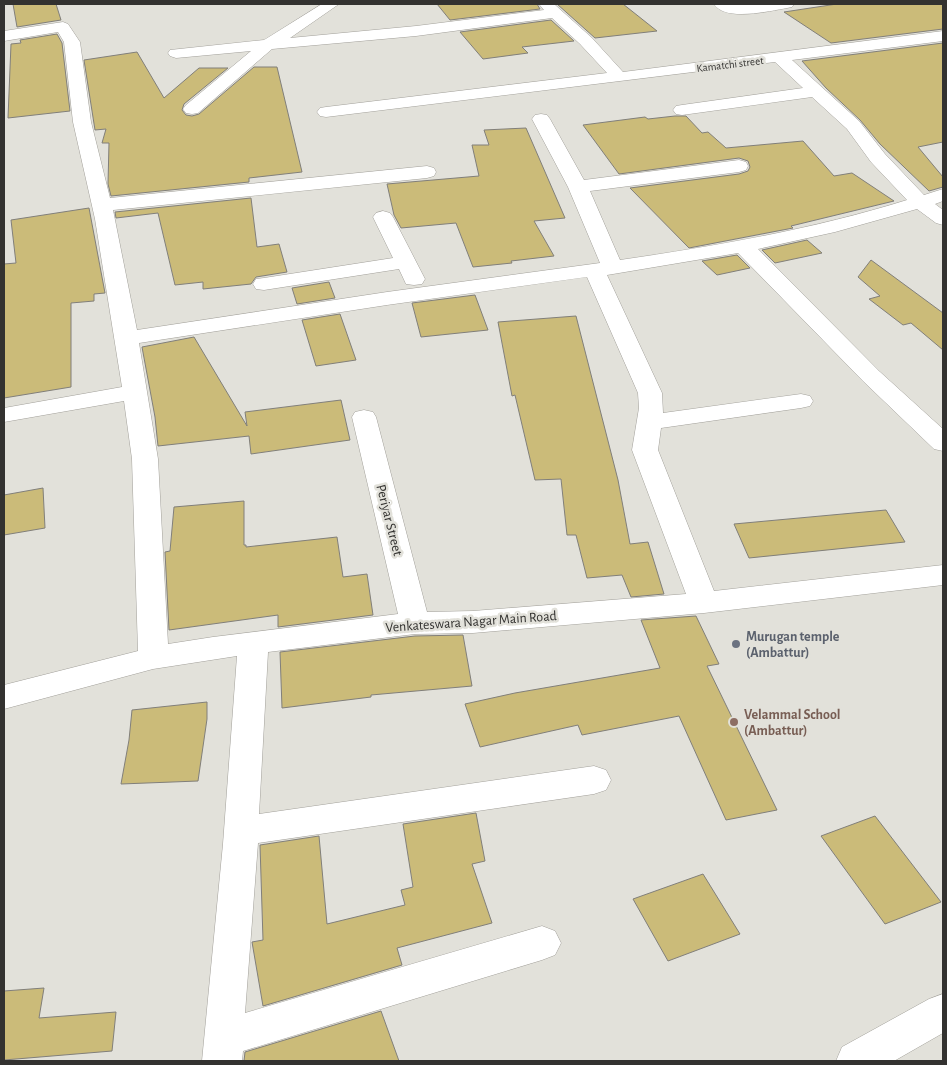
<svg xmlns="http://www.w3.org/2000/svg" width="947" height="1065" viewBox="0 0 947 1065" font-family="'Alegreya Sans',sans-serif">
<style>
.building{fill:#cbbb79;stroke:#817f7a}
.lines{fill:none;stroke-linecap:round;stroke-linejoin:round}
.minor-casing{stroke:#a2a09a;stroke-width:1}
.minor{fill:#fff;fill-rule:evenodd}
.worship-dot{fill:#6b7280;stroke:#e2e1da;stroke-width:2}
.education-dot{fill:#8d6e63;stroke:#e2e1da;stroke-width:2}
.labels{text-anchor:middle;stroke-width:5;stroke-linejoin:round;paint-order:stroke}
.far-street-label{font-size:11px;fill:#333230;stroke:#e2e1da}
.street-label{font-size:14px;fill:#333230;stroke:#e2e1da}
.worship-label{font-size:14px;font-weight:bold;fill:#5b616d;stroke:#e2e1da;text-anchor:start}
.education-label{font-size:14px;font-weight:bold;fill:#785e54;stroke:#e2e1da;text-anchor:start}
</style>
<rect width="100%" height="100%" fill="#e2e1da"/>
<!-- building -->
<g class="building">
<polygon points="13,4 56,4 61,20 17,27"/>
<polygon points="437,4 537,4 540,9 450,20"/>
<polygon points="557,4 623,4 657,31 595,38"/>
<polygon points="837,4 943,4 943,29 831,43 784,12"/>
<polygon points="551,20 574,41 522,47 528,53 483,59 460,32"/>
<polygon points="57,34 62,43 70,111 8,118 11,44 21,43 20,40"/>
<polygon points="943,43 943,142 918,147 943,177 943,187 929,191 880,144 860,120 826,88 802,61"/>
<polygon points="137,52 164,98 199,68 228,68 184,104 182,110 186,115 192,116 199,114 254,67 277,67 302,172 249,178 249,182 111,196 108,184 109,143 102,143 106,129 95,130 84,60"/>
<polygon points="675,116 686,116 702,133 708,132 726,148 803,141 834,176 852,173 894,201 791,226 793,228 689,248 630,188 739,174 748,171 750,167 748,161 739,158 619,174 583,125 645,117 648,119"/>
<polygon points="526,128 565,218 534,221 554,256 511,261 512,263 473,267 456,223 401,228 394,215 387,184 479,176 472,145 489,145 484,130"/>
<polygon points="251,198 257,247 279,244 287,272 256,277 251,284 203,289 203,282 175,285 158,213 116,218 115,212"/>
<polygon points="89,208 105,293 94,294 94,301 71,303 71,387 4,398 4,264 16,263 11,220"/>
<polygon points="807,240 822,253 775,263 762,250"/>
<polygon points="737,255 750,268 717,275 702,261"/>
<polygon points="871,260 943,313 943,350 911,323 903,325 869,299 880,296 858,277"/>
<polygon points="329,282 335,298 297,304 292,288"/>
<polygon points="475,295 488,330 421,337 412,303"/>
<polygon points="340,314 356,360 316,366 302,320"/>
<polygon points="576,316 618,480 630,544 648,542 664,594 631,597 622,575 587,578 576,535 567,535 561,479 535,480 515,395 512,396 498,322"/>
<polygon points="194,337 247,426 245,412 341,400 350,440 251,454 249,436 158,446 155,417 142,347"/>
<polygon points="43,488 45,528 4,535 4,495"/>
<polygon points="244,501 244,545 246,545 246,547 337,537 343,577 367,574 373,615 278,627 278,615 169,630 165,552 170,551 174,507"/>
<polygon points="886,510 905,542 749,558 734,524"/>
<polygon points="696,616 719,664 707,666 777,810 726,820 679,716 582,735 578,725 480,747 465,704 515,693 660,668 641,620"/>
<polygon points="463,635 472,686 371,695 371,697 282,708 280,652 415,636"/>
<polygon points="207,702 207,719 198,781 121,784 129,740 132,710"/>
<polygon points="476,813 485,861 472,864 492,923 397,948 402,965 263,1006 252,942 263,940 260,845 319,836 327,924 405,905 401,890 413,887 403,824"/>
<polygon points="875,816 941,902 885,924 821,836"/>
<polygon points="703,874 740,934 668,961 633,899"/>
<polygon points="44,988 39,1018 116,1012 112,1051 4,1060 4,991"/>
<polygon points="381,1011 399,1061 244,1061 245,1052"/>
</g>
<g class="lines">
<defs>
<g id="minor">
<path d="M 322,4 L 339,4 L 290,38 L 416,26 L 544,10 L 539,4 L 554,4 L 592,38 L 623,72 L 943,31 L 943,41 L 792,60 L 859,121 L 885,154 L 924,195 L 943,189 L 943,201 L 935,204 L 943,210 L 943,225 L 936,223 L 917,209 L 835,232 L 758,249 L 879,371 L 943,429 L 943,451 L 934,449 L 863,381 L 738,253 L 607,275 L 662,393 L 663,413 L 801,394 L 810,396 L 813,401 L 810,406 L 801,408 L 661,428 L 658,450 L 714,591 L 943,565 L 943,585 L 704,613 L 473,633 L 415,634 L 268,652 L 259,814 L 594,766 L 606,770 L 611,780 L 606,790 L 594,794 L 258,843 L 245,1013 L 542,926 L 555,931 L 561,943 L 555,955 L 542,960 L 243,1051 L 242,1061 L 202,1061 L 223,844 L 237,656 L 153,669 L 4,709 L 4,685 L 138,651 L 132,459 L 124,401 L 4,422 L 4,408 L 122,387 L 95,219 L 73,122 L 64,42 L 58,32 L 4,41 L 4,31 L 63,22 L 68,24 L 80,42 L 91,122 L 110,198 L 427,166 L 434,168 L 436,172 L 434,176 L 427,178 L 113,210 L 137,330 L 387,292 L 600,263 L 568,187 L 532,119 L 535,115 L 541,114 L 547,115 L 550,119 L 584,180 L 739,160 L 746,162 L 748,166 L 746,170 L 739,172 L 590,191 L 620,260 C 717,246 814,229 907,200 L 871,162 L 847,129 L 812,97 L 682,115 L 676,114 L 673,110 L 676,106 L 682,105 L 803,88 L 775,62 L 326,117 L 320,116 L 317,112 L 320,108 L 326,107 L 607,73 L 580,44 L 552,18 L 416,36 L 272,49 L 198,113 L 192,114 L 186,113 L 183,109 L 186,105 L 251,51 L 176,58 L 170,56 L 168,53 L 170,50 L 264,40 ZM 587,277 L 638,393 L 639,408 L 632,450 L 686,594 L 473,611 L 427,612 L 376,417 L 373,412 L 364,410 L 355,412 L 352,417 L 398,614 L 213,637 L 168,644 L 158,459 L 139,343 L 387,305 Z"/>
<path d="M 714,4 L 794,4 L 792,7 L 787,8 C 769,11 725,22 714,4 Z"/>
<polygon points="383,211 390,213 393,217 425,279 422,284 414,285 406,284 399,269 264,290 256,289 253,284 256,279 264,278 393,258 373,217 376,213"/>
<polygon points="943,994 943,1033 894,1061 836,1061 842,1047 929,999"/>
</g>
</defs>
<!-- minor casing -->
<use href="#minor" class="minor-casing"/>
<!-- minor -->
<use href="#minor" class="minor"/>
</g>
<!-- markers -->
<circle class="worship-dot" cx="736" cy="644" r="5"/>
<circle class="education-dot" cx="734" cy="722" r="5"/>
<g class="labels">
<!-- far-street labels -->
<g class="far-street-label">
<text transform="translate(730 64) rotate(-7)" y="4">Kamatchi street</text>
</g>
<!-- street labels -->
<g class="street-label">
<text transform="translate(390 520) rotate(76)" y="5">Periyar Street</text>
<text transform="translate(471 621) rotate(-4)" y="5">Venkateswara Nagar Main Road</text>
</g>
<!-- worship labels -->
<g class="worship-label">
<text x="746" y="641">Murugan temple<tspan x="746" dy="16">(Ambattur)</tspan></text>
</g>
<!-- education labels -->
<g class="education-label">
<text x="744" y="719">Velammal School<tspan x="744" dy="16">(Ambattur)</tspan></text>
</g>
</g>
<!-- border -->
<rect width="947" height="1065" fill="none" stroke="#333230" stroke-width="10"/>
</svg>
